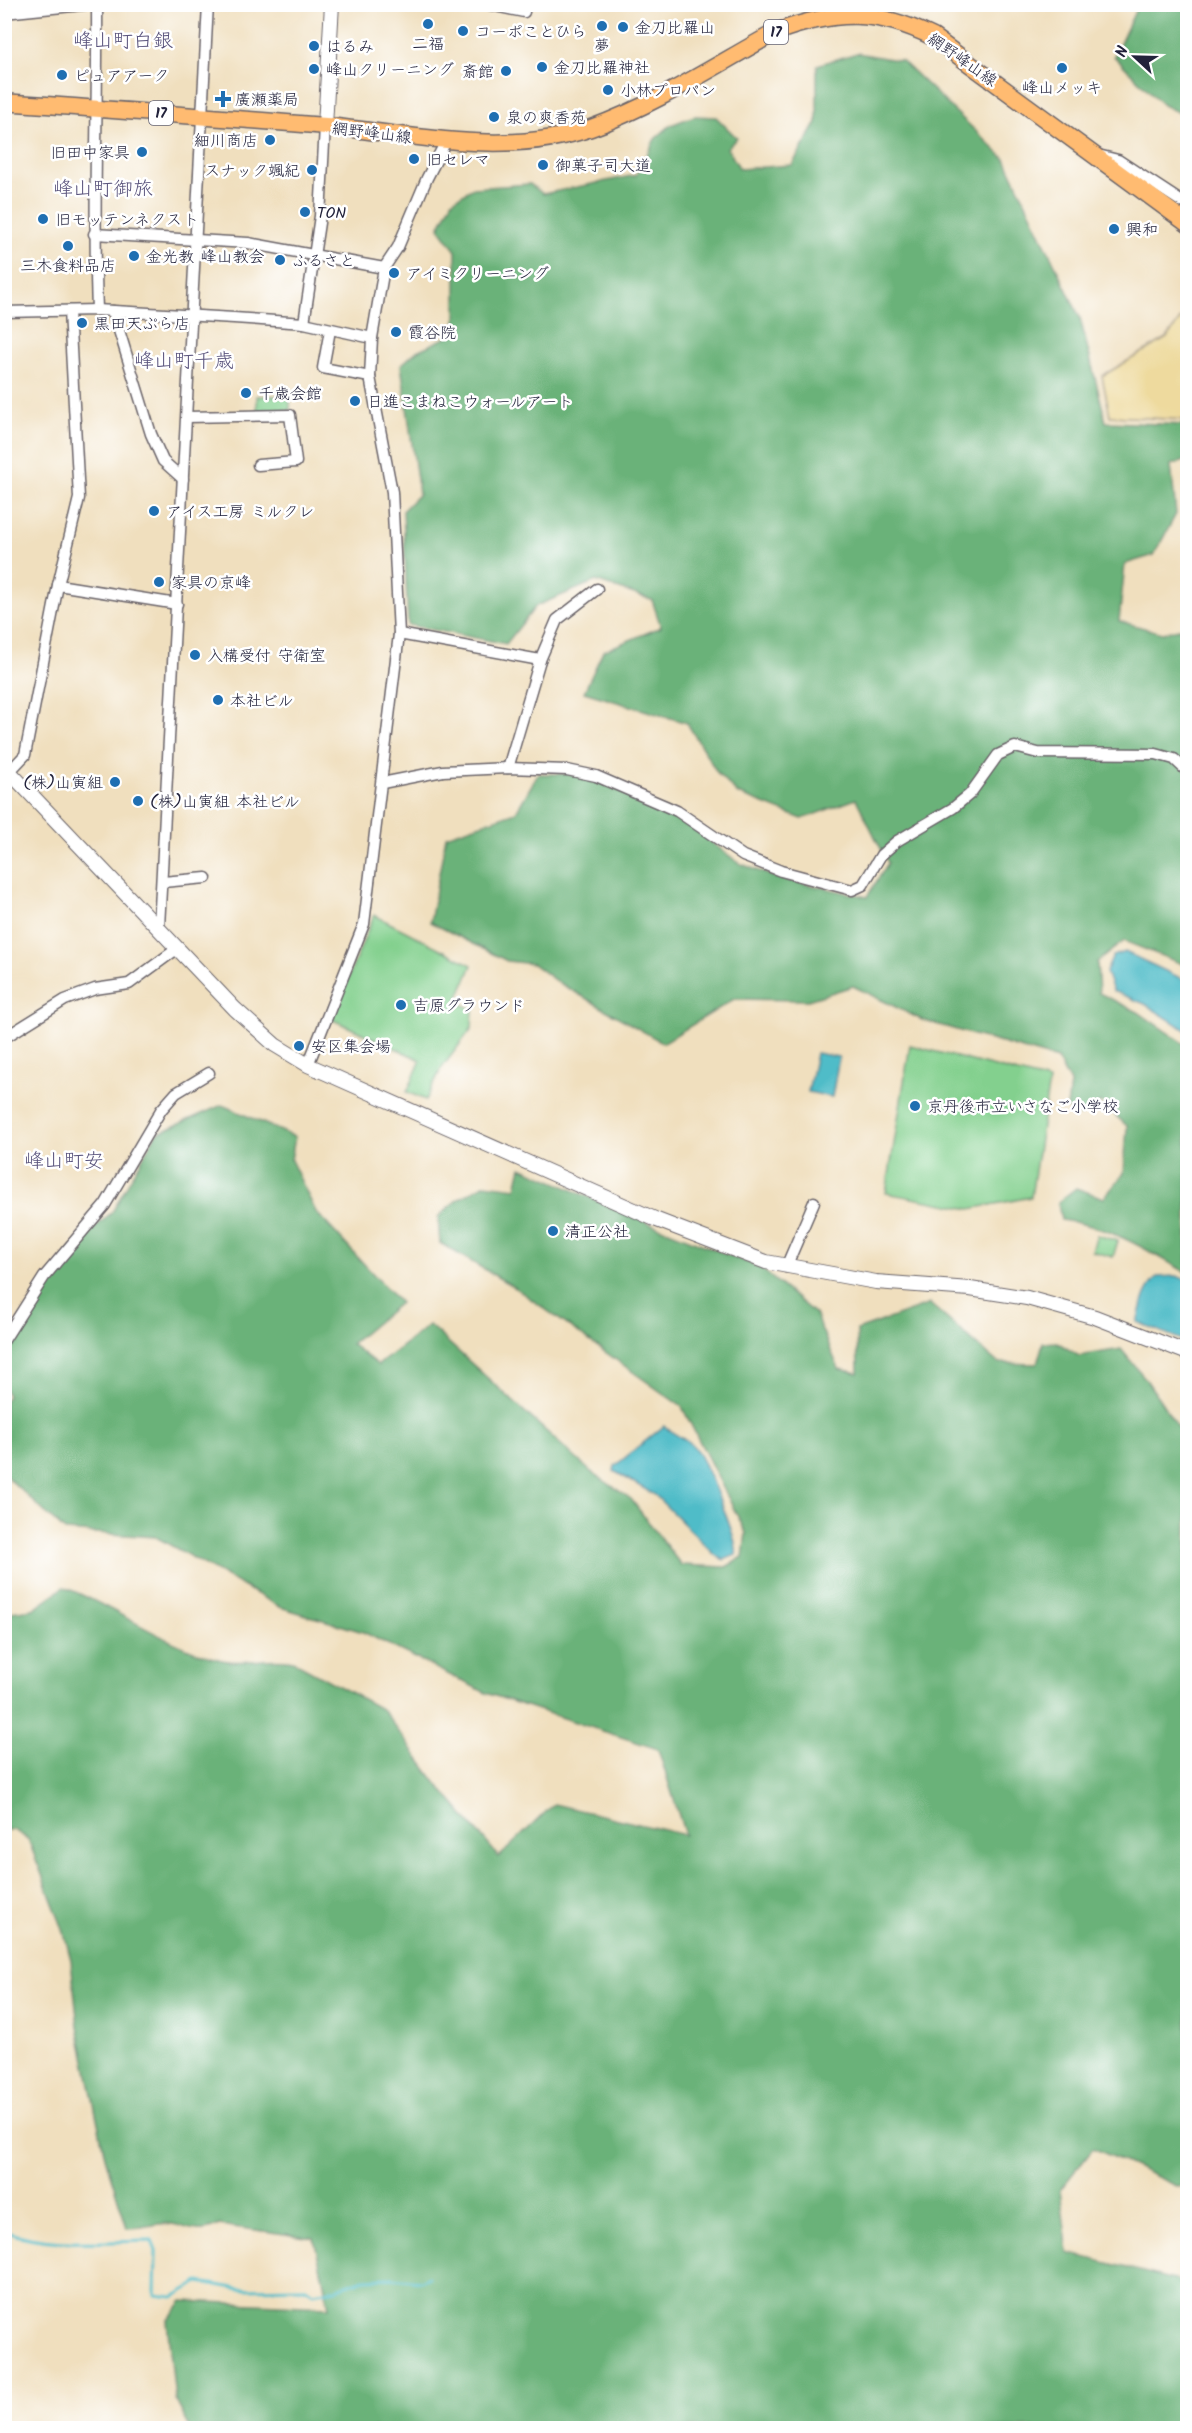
<svg xmlns="http://www.w3.org/2000/svg" width="1192" height="2433" viewBox="0 0 1192 2433" font-family="Kalam,'Klee One',sans-serif">
<style>
.green{fill:#83d08e;stroke:#527964;stroke-width:1.5}
.forest{fill:#6ab279;stroke:#466a5a;stroke-width:1.5}
.sand{fill:#eeda9e;stroke:#887e6c;stroke-width:1.5}
.water{fill:#4fbcc8;stroke:#386f82;stroke-width:1.5}
.lines{fill:none;stroke-linecap:round;stroke-linejoin:round}
.stream{stroke:#4fbcc8;stroke-width:3}
.minor-casing{stroke:#6a6469;stroke-width:13}
.tertiary-casing{stroke:#6a6469;stroke-width:16}
.primary-casing{stroke:#6a6469;stroke-width:19}
.minor{stroke:#fff;stroke-width:10}
.tertiary{stroke:#fff;stroke-width:14}
.primary{stroke:#ffbb71;stroke-width:16}
.poi-dot{fill:#1f6fb2;stroke:#fff;stroke-width:2}
.labels{text-anchor:middle;stroke-width:5;stroke-linejoin:round;paint-order:stroke}
.shield{fill:#fff;stroke:#646476;stroke-width:1.5}
.shield-label{font-size:15px;font-weight:bold;fill:#22223b}
.poi-label{font-size:16px;fill:#22223b;stroke:#fff;text-anchor:start}
.street-label{font-size:16px;fill:#22223b;stroke:#fff}
.quarter-label{font-size:20px;fill:#59537c;stroke:#fff}
</style>
<rect width="100%" height="100%" fill="#fff"/>
<filter id="ink" filterUnits="userSpaceOnUse"><feTurbulence type="fractalNoise" baseFrequency=".0167" numOctaves="2"/><feDisplacementMap in="SourceGraphic" scale="12" xChannelSelector="R" yChannelSelector="G"/><feConvolveMatrix kernelMatrix="1 2 1 2 8 2 1 2 1" color-interpolation-filters="sRGB"/></filter>
<filter id="wash" filterUnits="userSpaceOnUse"><feTurbulence type="fractalNoise" baseFrequency=".008" numOctaves="4" result="noise"/><feDisplacementMap in="SourceGraphic" scale="24" xChannelSelector="R" yChannelSelector="G"/><feGaussianBlur stdDeviation="1.35" result="paint"/><feColorMatrix in="noise" values="0 0 0 0 0 0 0 0 0 0 0 0 0 0 0 0 0 1.4 0 .05"/><feComposite in="paint" operator="in"/></filter>
<g filter="url(#wash)">
<rect width="100%" height="100%" fill="#f0dfbe"/>
<!-- green -->
<g class="green">
<rect x="257" y="396" width="33" height="14"/>
<polygon points="374,915 472,965 457,1002 473,1009 472,1028 441,1069 426,1100 407,1092 421,1060 331,1019"/>
<polygon points="910,1045 1049,1081 1031,1197 970,1209 886,1193"/>
<polygon points="1097,1235 1118,1241 1113,1257 1092,1251"/>
</g>
<!-- forest -->
<g class="forest">
<polygon points="1138,5 1187,5 1187,117 1163,105 1114,56"/>
<path d="M 857,53 L 902,61 L 1005,159 L 1080,318 L 1106,422 L 1187,425 L 1187,460 L 1171,465 L 1176,514 L 1154,555 L 1125,564 L 1119,621 L 1162,633 L 1187,627 L 1187,966 L 1124,941 L 1097,962 L 1099,993 L 1138,1012 L 1187,1046 L 1187,1273 C 1146,1249 1110,1226 1061,1220 L 1058,1202 L 1076,1188 L 1104,1198 L 1124,1173 L 1127,1126 L 1101,1102 L 1079,1116 L 1067,1108 L 1070,1083 L 1057,1059 L 922,1020 L 853,986 L 808,1000 L 734,999 L 663,1043 L 556,981 L 533,964 L 507,961 L 430,922 L 446,836 L 516,812 L 538,774 L 567,774 L 595,780 L 674,814 L 739,863 L 777,878 L 867,897 L 888,863 L 856,799 L 802,819 L 738,794 L 718,774 L 687,723 L 584,692 L 603,651 L 661,627 L 652,600 L 596,581 L 536,606 L 506,644 L 408,625 L 403,510 L 419,494 L 401,365 L 417,351 L 456,333 L 456,251 L 439,228 L 453,200 L 473,188 L 530,184 L 543,194 L 636,175 L 655,139 L 671,125 L 694,116 L 716,117 L 737,138 L 727,148 L 740,169 L 792,165 L 817,123 L 817,65 Z"/>
<path d="M 222,1105 L 295,1137 L 291,1160 L 316,1212 L 400,1303 L 351,1344 L 378,1365 L 429,1325 L 590,1471 L 631,1499 L 681,1565 L 726,1567 L 743,1557 L 746,1533 L 682,1407 L 514,1287 L 440,1243 L 438,1217 L 457,1200 L 485,1184 L 516,1188 L 521,1167 L 636,1218 L 759,1267 L 815,1314 L 839,1369 L 858,1373 L 857,1330 L 930,1304 L 998,1363 L 1037,1364 L 1043,1343 L 1057,1342 L 1079,1356 L 1121,1349 L 1145,1378 L 1182,1433 L 1187,1436 L 1187,2185 L 1177,2186 L 1093,2148 L 1060,2190 L 1068,2253 L 1187,2283 L 1187,2428 L 190,2428 L 175,2399 L 167,2321 L 183,2301 L 329,2307 L 314,2238 L 219,2225 C 193,2239 182,2220 159,2224 C 148,2226 139,2228 127,2228 L 105,2157 L 78,2027 L 71,1960 L 63,1929 L 28,1839 L 14,1830 L 5,1830 L 4,1613 L 33,1609 L 64,1587 C 114,1607 159,1641 211,1657 C 243,1668 264,1655 293,1661 L 383,1710 L 438,1785 L 499,1857 L 554,1804 L 685,1835 L 658,1749 L 486,1693 L 363,1632 L 280,1607 L 156,1537 L 65,1531 L 5,1475 L 4,1401 L 8,1396 L 5,1389 L 5,1350 L 70,1250 L 112,1212 L 156,1134 Z"/>
</g>
<!-- sand -->
<polygon class="sand" points="1187,310 1187,420 1110,416 1102,376 1167,338"/>
<!-- water -->
<g class="water">
<polygon points="1125,952 1187,981 1187,1031 1145,1004 1113,991 1106,972 1113,956"/>
<polygon points="816,1053 839,1057 832,1097 808,1092"/>
<path d="M 1176,1276 L 1187,1280 L 1187,1342 L 1137,1322 C 1143,1302 1142,1293 1157,1277 Z"/>
<path d="M 664,1426 C 671,1433 689,1441 694,1447 C 704,1460 740,1542 736,1555 L 724,1560 L 715,1555 L 655,1495 L 614,1471 L 615,1466 Z"/>
</g>
<g class="lines">
<!-- stream -->
<g class="stream">
<path d="M 4,2231 C 50,2248 104,2241 152,2241 L 156,2251 L 155,2295 L 173,2297 L 199,2282 L 240,2289 L 306,2288 L 313,2293 L 336,2289 L 364,2279 L 392,2278 L 421,2281 L 429,2277"/>
<polyline points="4,2335 8,2356"/>
</g>
</g>
</g>
<g filter="url(#ink)">
<g class="lines">
<defs>
<g id="minor">
<path d="M 97,4 C 98,106 93,208 97,310"/>
<polyline points="485,4 524,12"/>
<polyline points="4,13 92,4"/>
<polyline points="1102,156 1118,160 1182,202 1188,203"/>
<polyline points="94,234 248,243 384,268"/>
<polyline points="113,311 151,434 163,461 183,479"/>
<polyline points="4,312 97,310 234,318 304,323 372,338"/>
<polyline points="304,323 320,216 325,126"/>
<polyline points="330,330 323,368 370,377"/>
<polyline points="187,417 290,415 296,462 258,465"/>
<polyline points="58,585 177,604"/>
<polyline points="399,634 540,660"/>
<polyline points="508,768 540,660 557,620 597,589"/>
<polyline points="10,771 25,755 58,585 79,498 69,311"/>
<polyline points="382,783 443,771 508,768 567,770 596,776 677,811 743,856 781,871 852,890 863,885 881,855 897,841 953,808 970,794 998,755 1015,747 1038,753 1156,754 1174,759 1188,772"/>
<polyline points="163,882 206,878"/>
<polyline points="159,927 208,4"/>
<polyline points="4,1038 65,1000 95,989 129,984 178,948"/>
<polyline points="308,1065 364,924 399,634 392,492 370,377 372,338 384,268 398,247 427,178 446,141"/>
<polyline points="786,1267 814,1202"/>
<polyline points="4,1340 44,1277 105,1205 161,1110 176,1093 209,1073"/>
</g>
<g id="tertiary">
<polyline points="325,126 332,4"/>
<polyline points="4,766 235,1009 275,1045 308,1065 657,1220 766,1262 876,1282 970,1289 1027,1298 1095,1317 1188,1353"/>
</g>
<path id="primary" d="M 4,102 C 112,110 219,117 326,126 C 412,134 505,158 591,128 C 655,105 716,65 776,32 C 835,10 877,9 933,37 L 1188,224"/>
</defs>
<!-- minor casing -->
<use href="#minor" class="minor-casing"/>
<!-- tertiary casing -->
<use href="#tertiary" class="tertiary-casing"/>
<!-- primary casing -->
<use href="#primary" class="primary-casing"/>
<!-- minor -->
<use href="#minor" class="minor"/>
<!-- tertiary -->
<use href="#tertiary" class="tertiary"/>
<!-- primary -->
<use href="#primary" class="primary"/>
</g>
</g>
<!-- markers -->
<g class="poi-dot">
<circle cx="428" cy="24" r="6"/>
<circle cx="602" cy="26" r="6"/>
<circle cx="623" cy="27" r="6"/>
<circle cx="463" cy="31" r="6"/>
<circle cx="314" cy="46" r="6"/>
<circle cx="542" cy="67" r="6"/>
<circle cx="1062" cy="68" r="6"/>
<circle cx="314" cy="69" r="6"/>
<circle cx="506" cy="71" r="6"/>
<circle cx="62" cy="75" r="6"/>
<circle cx="608" cy="90" r="6"/>
<path d="M220 90h6v6h6v6h-6v6h-6v-6h-6v-6h6z"/>
<circle cx="494" cy="117" r="6"/>
<circle cx="270" cy="140" r="6"/>
<circle cx="142" cy="152" r="6"/>
<circle cx="414" cy="159" r="6"/>
<circle cx="543" cy="165" r="6"/>
<circle cx="312" cy="170" r="6"/>
<circle cx="305" cy="212" r="6"/>
<circle cx="43" cy="219" r="6"/>
<circle cx="1114" cy="229" r="6"/>
<circle cx="68" cy="246" r="6"/>
<circle cx="134" cy="256" r="6"/>
<circle cx="280" cy="260" r="6"/>
<circle cx="394" cy="273" r="6"/>
<circle cx="82" cy="323" r="6"/>
<circle cx="396" cy="332" r="6"/>
<circle cx="246" cy="393" r="6"/>
<circle cx="355" cy="401" r="6"/>
<circle cx="154" cy="511" r="6"/>
<circle cx="159" cy="582" r="6"/>
<circle cx="195" cy="655" r="6"/>
<circle cx="218" cy="700" r="6"/>
<circle cx="115" cy="782" r="6"/>
<circle cx="138" cy="801" r="6"/>
<circle cx="401" cy="1005" r="6"/>
<circle cx="299" cy="1046" r="6"/>
<circle cx="915" cy="1106" r="6"/>
<circle cx="553" cy="1231" r="6"/>
</g>
<g class="labels">
<!-- shield labels -->
<g class="shield">
<rect x="764" y="20" width="24" height="24" rx="4.5"/>
<rect x="149" y="101" width="24" height="24" rx="4.5"/>
</g>
<g class="shield-label">
<text x="776" y="37">17</text>
<text x="161" y="118">17</text>
</g>
<!-- poi labels -->
<g class="poi-label">
<text x="635" y="33">金刀比羅山</text>
<text x="475" y="37">コーポことひら</text>
<text x="428" y="49" text-anchor="middle">二福</text>
<text x="602" y="51" text-anchor="middle">夢</text>
<text x="326" y="52">はるみ</text>
<text x="554" y="73">金刀比羅神社</text>
<text x="326" y="75">峰山クリーニング</text>
<text x="494" y="77" text-anchor="end">斎館</text>
<text x="74" y="81">ピュアアーク</text>
<text x="1062" y="93" text-anchor="middle">峰山メッキ</text>
<text x="620" y="96">小林プロパン</text>
<text x="235" y="105">廣瀬薬局</text>
<text x="506" y="123">泉の爽香苑</text>
<text x="258" y="146" text-anchor="end">細川商店</text>
<text x="130" y="158" text-anchor="end">旧田中家具</text>
<text x="426" y="165">旧セレマ</text>
<text x="555" y="171">御菓子司大道</text>
<text x="300" y="176" text-anchor="end">スナック颯紀</text>
<text x="317" y="218">TON</text>
<text x="55" y="225">旧モッテンネクスト</text>
<text x="1126" y="235">興和</text>
<text x="146" y="262">金光教 峰山教会</text>
<text x="292" y="266">ふるさと</text>
<text x="68" y="271" text-anchor="middle">三木食料品店</text>
<text x="406" y="279">アイミクリーニング</text>
<text x="94" y="329">黒田天ぷら店</text>
<text x="408" y="338">霞谷院</text>
<text x="258" y="399">千歳会館</text>
<text x="367" y="407">日進こまねこウォールアート</text>
<text x="166" y="517">アイス工房 ミルクレ</text>
<text x="171" y="588">家具の京峰</text>
<text x="207" y="661">入構受付 守衛室</text>
<text x="230" y="706">本社ビル</text>
<text x="103" y="788" text-anchor="end">(株)山寅組</text>
<text x="150" y="807">(株)山寅組 本社ビル</text>
<text x="413" y="1011">吉原グラウンド</text>
<text x="311" y="1052">安区集会場</text>
<text x="927" y="1112">京丹後市立いさなご小学校</text>
<text x="565" y="1237">清正公社</text>
</g>
<!-- street labels -->
<g class="street-label">
<text transform="translate(963 59) rotate(35)" y="6">網野峰山線</text>
<text transform="translate(372 132) rotate(7)" y="6">網野峰山線</text>
</g>
<!-- quarter labels -->
<g class="quarter-label">
<text x="123" y="47">峰山町白銀</text>
<text x="103" y="195">峰山町御旅</text>
<text x="184" y="367">峰山町千歳</text>
<text x="64" y="1167">峰山町安</text>
</g>
</g>
<!-- margin -->
<rect width="1192" height="2433" fill="none" stroke="#fff" stroke-width="24"/>
<!-- north arrow -->
<g transform="translate(1135 57) rotate(292)" stroke="#ffffff" stroke-width="4.5" paint-order="stroke">
<path d="M0-4.5L10 22L0 15L-10 22Z" fill="#22223b"/>
<text y="-9" font-size="16" font-weight="bold" text-anchor="middle" fill="#22223b">N</text>
</g>
</svg>
